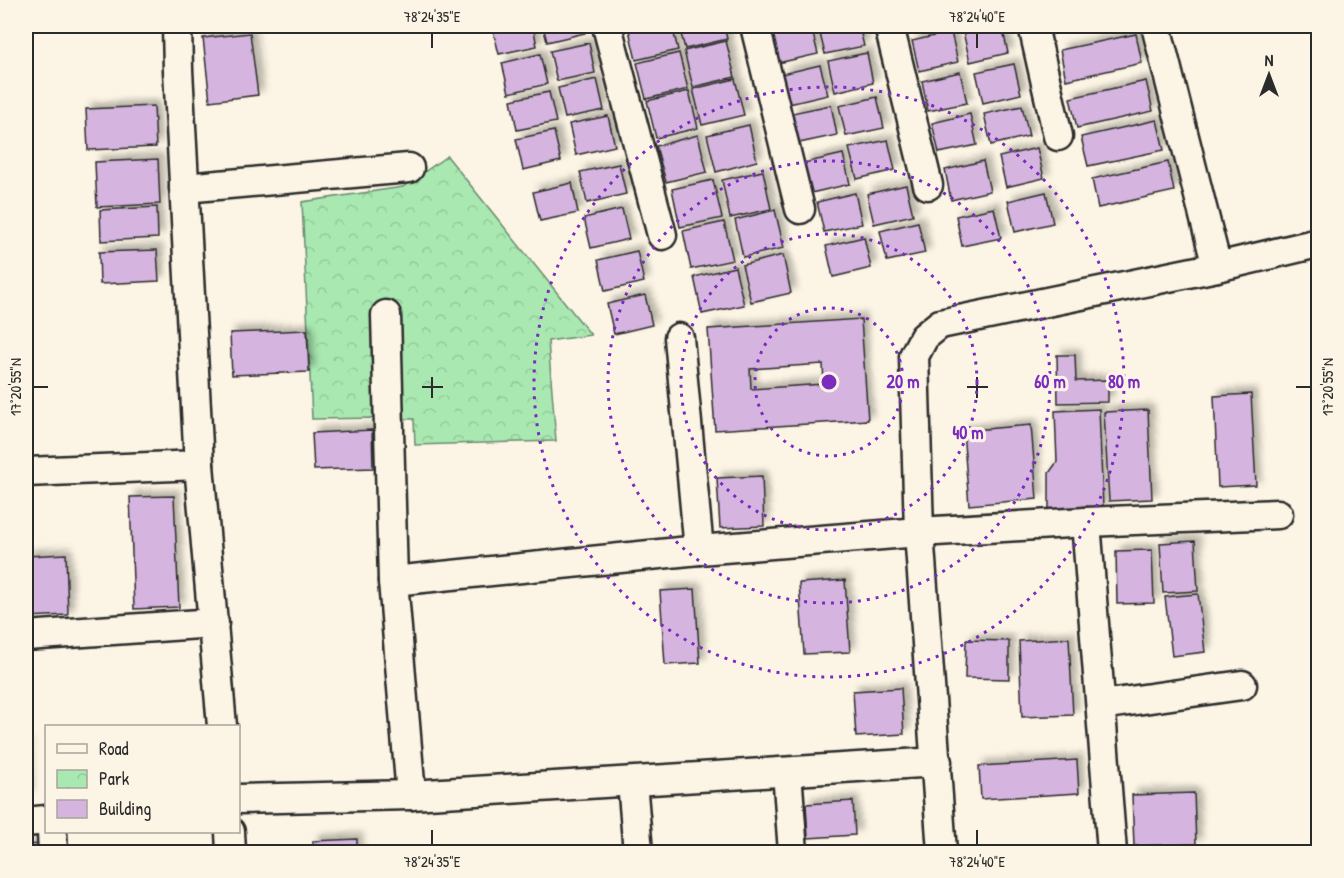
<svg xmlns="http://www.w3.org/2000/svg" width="1344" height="878" viewBox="0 0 1344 878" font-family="'Patrick Hand',sans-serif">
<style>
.park{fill:url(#park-crowns);stroke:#6a8a6e;stroke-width:1.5}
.building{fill:#d5b4e0;stroke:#2b2b2b;stroke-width:1.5;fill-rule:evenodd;filter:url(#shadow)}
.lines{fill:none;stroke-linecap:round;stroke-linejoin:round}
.street-casing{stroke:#2b2b2b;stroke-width:33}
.street{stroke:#fcf5e5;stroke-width:28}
.ticks{fill:none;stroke:#2b2b2b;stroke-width:2}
.ring{fill:none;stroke:#7b2cbf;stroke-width:3;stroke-dasharray:3 6}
.centre{fill:#7b2cbf;stroke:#fcf5e5;stroke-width:3}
.ring-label{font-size:18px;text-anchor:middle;font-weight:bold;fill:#7b2cbf;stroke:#fcf5e5;stroke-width:6;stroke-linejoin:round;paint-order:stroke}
.neatline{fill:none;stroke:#2b2b2b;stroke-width:2}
.ticks-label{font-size:15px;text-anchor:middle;fill:#2b2b2b}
</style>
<defs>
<pattern id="park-crowns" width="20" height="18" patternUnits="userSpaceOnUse" patternTransform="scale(1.5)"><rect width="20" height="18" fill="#a9e9b1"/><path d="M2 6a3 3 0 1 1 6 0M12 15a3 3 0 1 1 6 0" fill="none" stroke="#92c898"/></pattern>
<filter id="shadow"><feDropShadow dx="5.5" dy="-5.5" stdDeviation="3" flood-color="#0004"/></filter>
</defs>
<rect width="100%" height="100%" fill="#fcf5e5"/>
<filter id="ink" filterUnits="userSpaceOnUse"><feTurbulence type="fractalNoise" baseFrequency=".0167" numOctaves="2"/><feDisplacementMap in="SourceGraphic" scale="12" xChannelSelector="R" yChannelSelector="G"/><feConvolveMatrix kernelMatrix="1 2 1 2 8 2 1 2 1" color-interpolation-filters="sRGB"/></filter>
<g filter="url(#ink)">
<!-- park -->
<polygon class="park" points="447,156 591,335 548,341 556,441 415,445 414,419 380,418 312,419 302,202 403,187"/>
<!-- building -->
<g class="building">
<polygon points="492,26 533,26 537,46 499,54"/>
<polygon points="543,26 583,26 585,33 547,42"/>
<polygon points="628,26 672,26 678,50 636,60"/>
<polygon points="679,26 724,26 727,39 685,49"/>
<polygon points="767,26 793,26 768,32"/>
<polygon points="811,26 818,54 778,63 771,36"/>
<polygon points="818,26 859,26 864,46 825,54"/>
<polygon points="907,26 943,26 908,33"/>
<polygon points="990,26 1002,26 1008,53 970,62 963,32"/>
<polygon points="1050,26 1089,26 1052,34"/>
<polygon points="951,32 958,62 919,71 912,41"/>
<polygon points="250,33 258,95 210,101 203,38"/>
<polygon points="1136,34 1142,63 1066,80 1060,50"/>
<polygon points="726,41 735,77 693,87 684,51"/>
<polygon points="589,43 595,73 557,81 550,51"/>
<polygon points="679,53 688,89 646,99 637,63"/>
<polygon points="867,53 873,83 835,92 828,61"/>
<polygon points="540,54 547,84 509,93 502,63"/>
<polygon points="1014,64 1021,94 983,103 976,72"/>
<polygon points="820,65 828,95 789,104 782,74"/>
<polygon points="960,72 967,103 928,111 922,81"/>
<polygon points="597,79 604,110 565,118 558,88"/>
<polygon points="735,79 744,115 702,125 693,89"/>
<polygon points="1146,81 1153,111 1077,128 1070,98"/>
<polygon points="689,91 698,128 656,138 647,101"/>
<polygon points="549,92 556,122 517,130 511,100"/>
<polygon points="877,97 884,128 846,136 839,106"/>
<polygon points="831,105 837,135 799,143 792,113"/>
<polygon points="154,106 156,147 88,150 86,109"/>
<polygon points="1022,106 1029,136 991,145 984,114"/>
<polygon points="970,114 977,145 939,153 932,123"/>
<polygon points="608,116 615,146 576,155 569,124"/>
<polygon points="1157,120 1164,150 1088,166 1081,137"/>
<polygon points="749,125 757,161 716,172 707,135"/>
<polygon points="554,131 561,161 523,170 516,139"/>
<polygon points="698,135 707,172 666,182 656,146"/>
<polygon points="888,140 895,170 857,179 849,148"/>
<polygon points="1037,148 1044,178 1006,187 999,157"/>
<polygon points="843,154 850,184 811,193 804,163"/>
<polygon points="158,159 160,204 97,207 95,162"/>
<polygon points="983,161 990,191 951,200 945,170"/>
<polygon points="1168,162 1174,191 1098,208 1092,179"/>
<polygon points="619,164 626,194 587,203 580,172"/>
<polygon points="763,171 771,209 730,218 722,180"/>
<polygon points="713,180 722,218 680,227 672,189"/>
<polygon points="572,183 578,213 540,221 533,192"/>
<polygon points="906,185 913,215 874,224 867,194"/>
<polygon points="1046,192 1053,223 1015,232 1008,201"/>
<polygon points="855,193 862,224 824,232 817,202"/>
<polygon points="157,207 158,238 101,241 100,210"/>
<polygon points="994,208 1001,238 962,246 956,216"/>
<polygon points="622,209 629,239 591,248 584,218"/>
<polygon points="775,210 784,248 743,257 735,220"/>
<polygon points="724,222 733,260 691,269 683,231"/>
<polygon points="918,222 925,253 887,261 880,231"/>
<polygon points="864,237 871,268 833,277 826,246"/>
<polygon points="157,250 159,281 100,284 99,252"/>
<polygon points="637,251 644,282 605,291 598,260"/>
<polygon points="783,255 791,293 751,302 742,265"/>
<polygon points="735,267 744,305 702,314 694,277"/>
<polygon points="645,295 652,325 614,334 607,304"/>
<path d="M 861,319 L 868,420 L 715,430 L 708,329 ZM 823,364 L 824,384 L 751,389 L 750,369 Z"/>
<polygon points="307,330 309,372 232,375 230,333"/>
<polygon points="1057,355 1075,355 1076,381 1108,380 1108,402 1058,403"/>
<polygon points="1251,394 1256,485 1218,487 1214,396"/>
<polygon points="1099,409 1103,508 1049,511 1049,473 1057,462 1055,411"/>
<polygon points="1148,410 1152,499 1109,501 1104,412"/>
<polygon points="1031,425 1037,499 969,505 963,431"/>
<polygon points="372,430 373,468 314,470 312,433"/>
<polygon points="762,476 764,526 720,528 717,478"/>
<polygon points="174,496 179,607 134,609 130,497"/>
<polygon points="1195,541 1198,591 1163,593 1160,543"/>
<polygon points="1152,550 1154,603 1117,604 1116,551"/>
<polygon points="66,554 68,615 26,617 26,556"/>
<polygon points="845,580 850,652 804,654 799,583"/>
<polygon points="695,589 700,663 665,665 660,591"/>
<polygon points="1198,594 1205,652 1172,656 1165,597"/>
<polygon points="1069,638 1073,715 1022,717 1019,641"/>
<polygon points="966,640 1009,641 1009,679 965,678"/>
<polygon points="901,688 904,734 856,737 853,691"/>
<polygon points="26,744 28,795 26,795"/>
<polygon points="1077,760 1079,793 981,799 979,766"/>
<polygon points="1194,793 1196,844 1134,846 1132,795"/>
<polygon points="853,801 855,835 808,838 806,804"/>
<polygon points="357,839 357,852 313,852 313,841"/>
<polygon points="41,844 41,852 26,852 26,845"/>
</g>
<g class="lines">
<defs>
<g id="street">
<polyline points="177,26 178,70 199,465 222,726"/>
<polyline points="607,26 662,235"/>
<polyline points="755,26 800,209"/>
<polyline points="889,26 928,185"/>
<polyline points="1033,26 1058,136"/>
<polyline points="1156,26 1217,267"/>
<polyline points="184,188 409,168"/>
<polyline points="386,315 393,581 411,795"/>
<polyline points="26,472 199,465"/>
<polyline points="1086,522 1112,852"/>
<polyline points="699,550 919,532 1086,522 1278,514"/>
<polyline points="393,581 699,550 679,338"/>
<polyline points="26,636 214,623"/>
<polyline points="1101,705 1242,685"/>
<polyline points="787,772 793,852"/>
<polyline points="632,782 638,852"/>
<polyline points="238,799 411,795 937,762"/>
<polyline points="26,822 46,820"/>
<polyline points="52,832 53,852"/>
<polyline points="230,832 231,852"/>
<polyline points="942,852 919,532 914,356 924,337 940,324 1217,267 1318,243"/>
</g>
</defs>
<!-- street casing -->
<use href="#street" class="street-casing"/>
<!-- street -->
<use href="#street" class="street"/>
</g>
</g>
<!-- ticks -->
<path class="ticks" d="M 432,33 L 432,48M 977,33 L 977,48M 432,377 L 432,398M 977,377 L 977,398M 33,387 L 48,387M 422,387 L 443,387M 967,387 L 988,387M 1296,387 L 1311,387M 432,830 L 432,845M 977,830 L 977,845"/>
<!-- distance rings -->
<g class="ring">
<circle cx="829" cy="382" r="74"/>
<circle cx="829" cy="382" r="148"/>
<circle cx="829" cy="382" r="221"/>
<circle cx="829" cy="382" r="295"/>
</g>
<circle cx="829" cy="382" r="9" class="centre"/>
<g class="ring-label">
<text x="903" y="388">20 m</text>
<text x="1050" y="388">60 m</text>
<text x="1124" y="388">80 m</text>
<text x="968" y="439">40 m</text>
</g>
<!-- margin -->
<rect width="1344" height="878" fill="none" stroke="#fcf5e5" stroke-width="66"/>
<!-- legend -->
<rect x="45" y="725" width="195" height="108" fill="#fcf5e5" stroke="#a8a49b" stroke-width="1.5"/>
<rect x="57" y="744" width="30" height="9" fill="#fcf5e5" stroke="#a8a49b" stroke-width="1.5"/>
<text x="99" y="755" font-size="18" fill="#2b2b2b">Road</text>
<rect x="57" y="770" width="30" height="18" fill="url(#park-crowns)" stroke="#a8a49b" stroke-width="1.5"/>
<text x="99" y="785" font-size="18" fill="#2b2b2b">Park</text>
<rect x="57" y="800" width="30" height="18" fill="#d5b4e0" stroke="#a8a49b" stroke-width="1.5"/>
<text x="99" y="815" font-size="18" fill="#2b2b2b">Building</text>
<!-- north arrow -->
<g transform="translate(1269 75)" stroke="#fcf5e5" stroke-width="4.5" paint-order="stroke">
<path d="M0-4.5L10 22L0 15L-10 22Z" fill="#2b2b2b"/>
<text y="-9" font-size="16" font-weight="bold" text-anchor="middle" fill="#2b2b2b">N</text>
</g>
<rect x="33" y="33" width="1278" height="812" class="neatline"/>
<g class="ticks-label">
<text x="432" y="22">78°24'35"E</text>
<text x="977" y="22">78°24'40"E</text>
<text transform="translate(16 387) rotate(-90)" y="5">17°20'55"N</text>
<text transform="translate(1328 387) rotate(-90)" y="5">17°20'55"N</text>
<text x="432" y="867">78°24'35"E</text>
<text x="977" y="867">78°24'40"E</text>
</g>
</svg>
